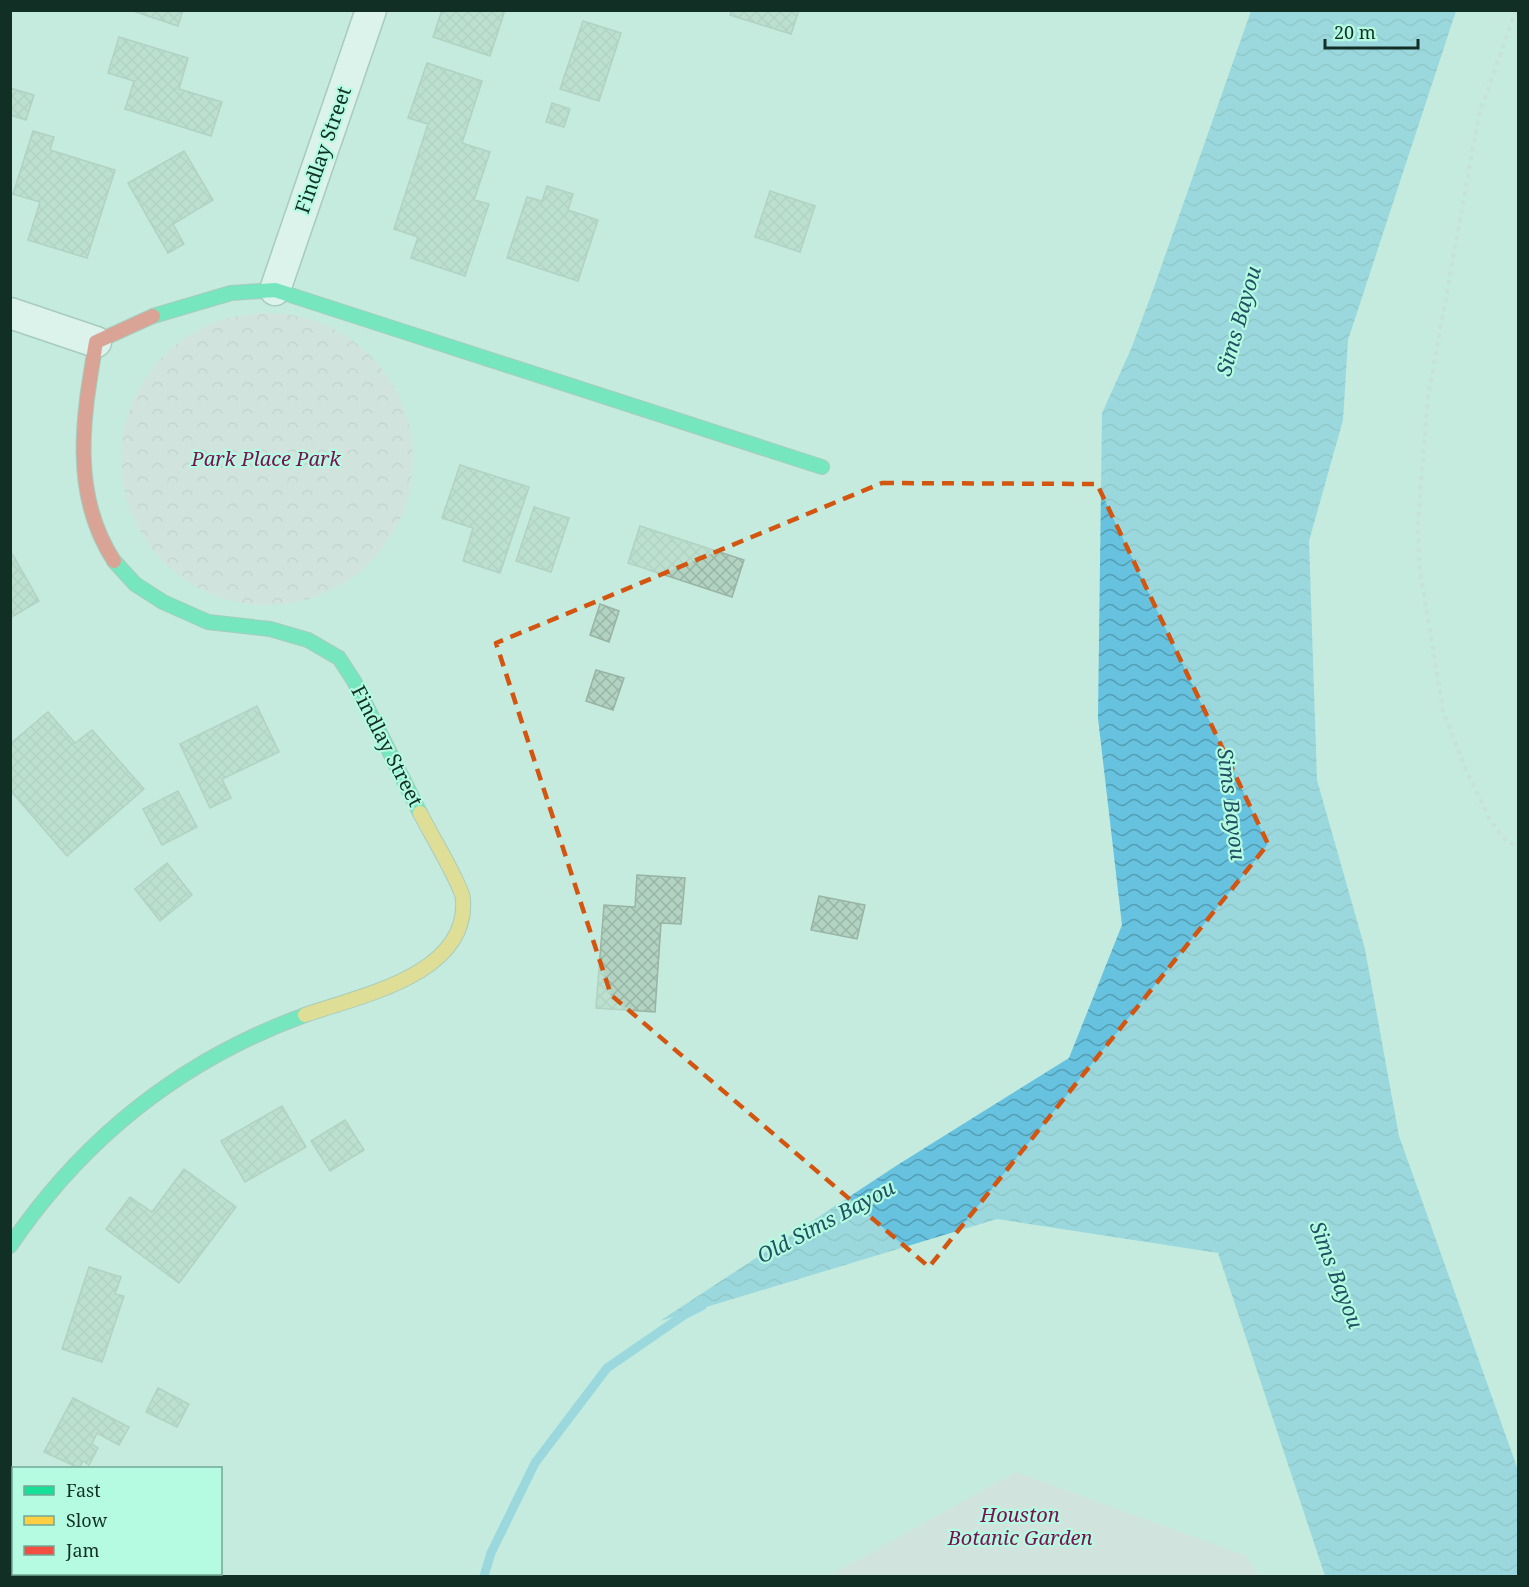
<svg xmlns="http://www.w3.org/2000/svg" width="1529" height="1587" viewBox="0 0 1529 1587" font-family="'Noto Serif',serif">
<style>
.forest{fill:url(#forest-crowns)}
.garden{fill:#e1d9de}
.water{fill:url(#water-waves)}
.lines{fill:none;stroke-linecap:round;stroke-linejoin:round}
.stream{stroke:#66c2de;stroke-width:9}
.building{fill:url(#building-cross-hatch);stroke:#99b3a5;stroke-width:1.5}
.street-casing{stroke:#84a499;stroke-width:33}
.fast-casing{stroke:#84a499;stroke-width:16}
.slow-casing{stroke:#84a499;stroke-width:16}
.jam-casing{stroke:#84a499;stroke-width:16}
.path{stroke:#cbd7d3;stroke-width:4;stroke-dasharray:4.5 4.5;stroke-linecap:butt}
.street{stroke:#f6fcfa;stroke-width:30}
.fast{stroke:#16e098;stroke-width:14}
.slow{stroke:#ffcf43;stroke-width:14}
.jam{stroke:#f24e42;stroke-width:14}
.marked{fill:none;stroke:#d3550f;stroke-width:4.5;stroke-dasharray:12 8;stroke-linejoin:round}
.labels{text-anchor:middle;stroke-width:4.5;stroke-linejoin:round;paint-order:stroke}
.street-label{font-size:20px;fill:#122f26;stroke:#b4fbe1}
.park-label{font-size:20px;font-style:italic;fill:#7b1051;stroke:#b4fbe1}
.water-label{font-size:21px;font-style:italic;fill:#225064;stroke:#b4fbe1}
</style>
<defs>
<pattern id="forest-crowns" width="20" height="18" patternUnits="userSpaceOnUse" patternTransform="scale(1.5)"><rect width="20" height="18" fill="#e1d9de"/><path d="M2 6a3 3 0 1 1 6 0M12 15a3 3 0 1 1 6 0" fill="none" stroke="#c0bbbe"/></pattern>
<pattern id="water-waves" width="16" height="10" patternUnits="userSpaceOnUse" patternTransform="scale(1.5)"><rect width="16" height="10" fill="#66c2de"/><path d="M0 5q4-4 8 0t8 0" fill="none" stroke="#539eb4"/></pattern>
<pattern id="building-cross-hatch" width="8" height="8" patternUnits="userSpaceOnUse" patternTransform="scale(1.5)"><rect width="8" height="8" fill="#b2d3c1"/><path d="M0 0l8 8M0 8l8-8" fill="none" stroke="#98b5a6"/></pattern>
</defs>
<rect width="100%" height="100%" fill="#c4ebdd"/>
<!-- forest -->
<circle class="forest" cx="267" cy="459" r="146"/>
<!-- garden -->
<polygon class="garden" points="1016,1472 1246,1556 1259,1576 829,1576"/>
<!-- water -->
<polygon class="water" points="1251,11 1456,11 1348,340 1343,420 1309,541 1317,780 1365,949 1399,1136 1518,1470 1518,1576 1325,1576 1218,1253 997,1219 660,1321 899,1164 1069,1058 1122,925 1098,718 1102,413 1131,349 1153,290"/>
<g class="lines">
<!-- stream -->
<polyline class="stream" points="484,1576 491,1553 535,1463 607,1368 684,1315 702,1306"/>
</g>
<!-- building -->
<g class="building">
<polygon points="130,10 183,10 178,26"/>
<polygon points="442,10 505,10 490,56 433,37"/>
<polygon points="732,10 799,10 791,34 730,15"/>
<polygon points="583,21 621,33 599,101 560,89"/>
<polygon points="119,37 188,58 179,89 222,102 211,136 125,109 134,81 108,73"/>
<polygon points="427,63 482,81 462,143 490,152 474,200 489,204 465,276 411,258 418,237 394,229 428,124 408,118"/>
<polygon points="10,88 34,95 26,120 10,115"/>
<polygon points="552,103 570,109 564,127 546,122"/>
<polygon points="33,131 54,137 50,150 115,170 87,258 28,240 40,202 13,194"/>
<polygon points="184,151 213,200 173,224 184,244 168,253 128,183"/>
<polygon points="547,186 573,194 568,210 598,220 578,281 507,258 527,197 542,201"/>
<polygon points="770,191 815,206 800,252 755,237"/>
<polygon points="460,465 529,487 500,573 463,561 473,528 442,518"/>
<polygon points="534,507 569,518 551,572 516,561"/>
<polygon points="640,526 744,560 732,597 628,563"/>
<polygon points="13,555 39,601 10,618 10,556"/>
<polygon points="600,604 619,611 609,642 590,635"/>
<polygon points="596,670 624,678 613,710 586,701"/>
<polygon points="257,706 279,752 222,779 231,798 210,808 180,744"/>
<polygon points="48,712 75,743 92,730 144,789 67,856 10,790 10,744"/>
<polygon points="178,791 197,827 162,845 143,809"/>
<polygon points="167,863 192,895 160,921 135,889"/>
<polygon points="637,875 685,878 681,924 661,923 655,1012 596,1008 604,905 635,907"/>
<polygon points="819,896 865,905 857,939 811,930"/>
<polygon points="282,1106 306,1147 245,1182 221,1141"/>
<polygon points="345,1120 364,1150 330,1171 311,1141"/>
<polygon points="184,1169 236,1207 179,1283 106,1229 130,1197 152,1212"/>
<polygon points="89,1267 121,1277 115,1294 124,1296 102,1362 62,1349"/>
<polygon points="158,1388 189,1404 177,1427 146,1412"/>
<polygon points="73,1398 129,1427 119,1445 97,1433 92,1444 98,1448 89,1465 83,1461 79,1468 44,1452"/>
</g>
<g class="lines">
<defs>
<g id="street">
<polyline points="275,290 371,10"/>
<polyline points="10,313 96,342"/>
</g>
<g id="fast">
<polyline points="153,316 231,293 275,290 822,467"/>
<polyline points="114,561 135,584 163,602 208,622 270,629 308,640 339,658 354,681 420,813"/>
<path d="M 10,1246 C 84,1137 181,1060 305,1015"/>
</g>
<path id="slow" d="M 305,1015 C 359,996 469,975 463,899 C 462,886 428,829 420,813"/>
<path id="jam" d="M 114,561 C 70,493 83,417 96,342 L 153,316"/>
</defs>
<!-- street casing -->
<use href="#street" class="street-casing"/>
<!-- fast casing -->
<use href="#fast" class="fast-casing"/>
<!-- slow casing -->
<use href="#slow" class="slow-casing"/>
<!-- jam casing -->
<use href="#jam" class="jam-casing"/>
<!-- path -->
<polyline class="path" points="1516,10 1479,115 1428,397 1418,521 1419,564 1443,711 1465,768 1491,821 1503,838 1518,847"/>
<!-- street -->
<use href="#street" class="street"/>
<!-- fast -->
<use href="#fast" class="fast"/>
<!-- slow -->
<use href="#slow" class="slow"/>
<!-- jam -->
<use href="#jam" class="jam"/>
</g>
<!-- marked area -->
<path d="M0 0H1529V1587H0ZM 882,483 L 1097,484 L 1268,844 L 929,1267 L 611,995 L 496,643 Z" fill="#c4ebdd" fill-opacity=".55" fill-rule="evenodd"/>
<path class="marked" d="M 882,483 L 1097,484 L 1268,844 L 929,1267 L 611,995 L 496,643 Z"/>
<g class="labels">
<!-- street labels -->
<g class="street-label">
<text transform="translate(323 150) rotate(-71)" y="7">Findlay Street</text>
<text transform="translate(387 746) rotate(63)" y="7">Findlay Street</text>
</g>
<!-- park labels -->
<g class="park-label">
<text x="266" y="466">Park Place Park</text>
<text x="1020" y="1522">Houston<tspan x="1020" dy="23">Botanic Garden</tspan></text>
</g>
<!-- water labels -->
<g class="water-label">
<text transform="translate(1239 321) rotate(-74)" y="7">Sims Bayou</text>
<text transform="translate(1231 804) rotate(83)" y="7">Sims Bayou</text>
<text transform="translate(826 1222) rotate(-28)" y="7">Old Sims Bayou</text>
<text transform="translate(1336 1275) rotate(69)" y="7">Sims Bayou</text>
</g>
</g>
<!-- border -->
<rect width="1529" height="1587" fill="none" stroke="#122f26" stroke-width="24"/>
<!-- legend -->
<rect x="12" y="1467" width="210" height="108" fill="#b4fbe1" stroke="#73a996" stroke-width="1.5"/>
<rect x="24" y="1486" width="30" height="9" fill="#16e098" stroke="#73a996" stroke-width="1.5"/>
<text x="66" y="1497" font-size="18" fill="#122f26">Fast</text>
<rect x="24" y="1516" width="30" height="9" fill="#ffcf43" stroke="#73a996" stroke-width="1.5"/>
<text x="66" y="1527" font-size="18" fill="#122f26">Slow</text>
<rect x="24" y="1546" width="30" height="9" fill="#f24e42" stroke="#73a996" stroke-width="1.5"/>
<text x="66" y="1557" font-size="18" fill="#122f26">Jam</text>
<!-- scale -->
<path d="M1325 39v9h93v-9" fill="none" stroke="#122f26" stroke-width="3"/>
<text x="1334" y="39" font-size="18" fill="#122f26" stroke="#b4fbe1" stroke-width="4.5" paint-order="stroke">20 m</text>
</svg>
